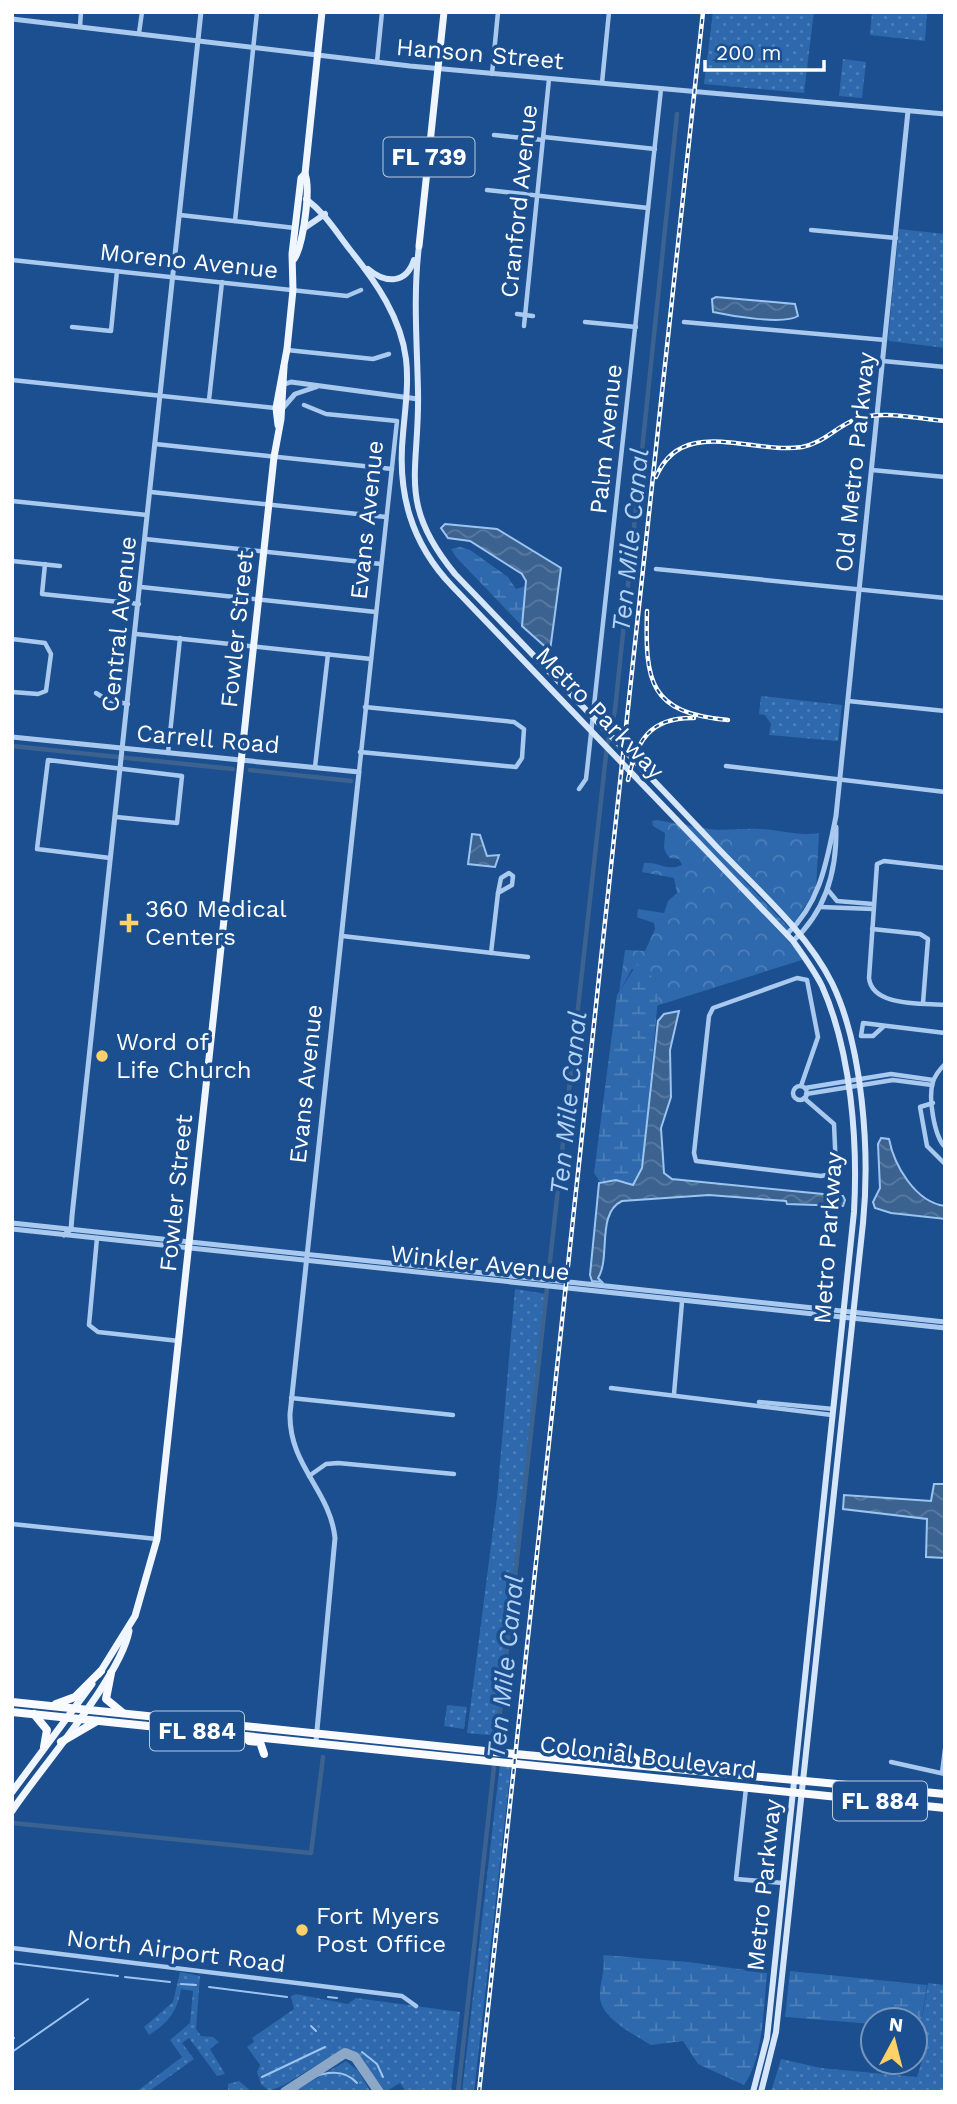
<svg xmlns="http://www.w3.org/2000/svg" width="957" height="2104" viewBox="0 0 957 2104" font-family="'Work Sans',sans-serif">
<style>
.green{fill:url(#green-dots)}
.forest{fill:url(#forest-crowns)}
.wetland{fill:url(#wetland-marsh)}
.water{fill:url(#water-waves);stroke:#9cc4f0;stroke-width:2}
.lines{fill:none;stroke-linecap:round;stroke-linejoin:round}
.stream{stroke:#9cc4f0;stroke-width:2}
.canal{stroke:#3c6290;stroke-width:4.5}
.taxiway{stroke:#8da7c7;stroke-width:10}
.minor{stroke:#a9c9ee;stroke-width:4.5}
.tertiary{stroke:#a9c9ee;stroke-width:5}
.secondary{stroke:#d6e6fa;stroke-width:6}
.primary{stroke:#f0f6ff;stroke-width:7}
.trunk{stroke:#f8faff;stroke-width:8}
.rail-casing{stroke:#fff;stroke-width:4.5}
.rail{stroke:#1b4f8f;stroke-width:2;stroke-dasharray:5;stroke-linecap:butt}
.poi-dot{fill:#ffd166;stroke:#1b4f8f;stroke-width:2.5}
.labels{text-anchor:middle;stroke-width:7;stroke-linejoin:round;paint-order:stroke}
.shield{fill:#1b4f8f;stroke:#bbcadd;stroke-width:2}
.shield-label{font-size:23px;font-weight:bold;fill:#fff}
.street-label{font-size:24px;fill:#fff;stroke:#1b4f8f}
.poi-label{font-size:24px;fill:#fff;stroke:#1b4f8f;text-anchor:start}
.water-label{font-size:26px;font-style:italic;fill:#b5d3f5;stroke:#1b4f8f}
</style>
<defs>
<pattern id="green-dots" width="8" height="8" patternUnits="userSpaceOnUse" patternTransform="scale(1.75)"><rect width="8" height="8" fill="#2e69ad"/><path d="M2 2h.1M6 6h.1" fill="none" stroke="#4d80b9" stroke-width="1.8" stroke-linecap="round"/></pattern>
<pattern id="forest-crowns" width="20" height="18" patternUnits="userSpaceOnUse" patternTransform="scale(1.75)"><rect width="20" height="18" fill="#2e69ad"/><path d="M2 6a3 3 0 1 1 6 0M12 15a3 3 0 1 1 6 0" fill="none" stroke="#4d80b9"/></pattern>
<pattern id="wetland-marsh" width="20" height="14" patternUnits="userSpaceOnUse" patternTransform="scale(1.75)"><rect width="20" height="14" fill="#2e69ad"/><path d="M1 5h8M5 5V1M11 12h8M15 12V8" fill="none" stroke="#4d80b9"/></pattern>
<pattern id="water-waves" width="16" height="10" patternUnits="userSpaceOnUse" patternTransform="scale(1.75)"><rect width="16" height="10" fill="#3c6290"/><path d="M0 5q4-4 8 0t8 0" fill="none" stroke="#597aa1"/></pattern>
</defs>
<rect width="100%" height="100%" fill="#1b4f8f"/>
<!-- green -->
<g class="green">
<polygon points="713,12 814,12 804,93 704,84"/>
<polygon points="872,12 927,12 925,41 870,35"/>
<polygon points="843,59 866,62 862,98 839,96"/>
<polygon points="899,229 945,234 945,348 889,341 888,338"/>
<polygon points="761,696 842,705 838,741 769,735 771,724 765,715 759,714"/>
<polygon points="515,1289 546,1294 498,1736 467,1733 497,1498"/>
<polygon points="447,1705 467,1707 464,1729 444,1726"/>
<polygon points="500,1764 511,1766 474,2092 462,2092"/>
<path d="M 180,1972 L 200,1976 L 196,2029 L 201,2036 L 213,2037 L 219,2042 L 210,2049 L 225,2074 L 217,2076 L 189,2038 L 182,2043 L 194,2059 L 148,2092 L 136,2092 L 182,2057 L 170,2040 L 190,2023 L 193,1991 L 181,1989 C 178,2011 167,2024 149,2035 L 144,2027 L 173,2002 Z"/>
<polygon points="928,1983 945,1985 945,2092 771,2092 781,2059 821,2068 917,2077 923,2057 919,2036"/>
<polygon points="296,1994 348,2004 356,1998 460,2012 451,2092 406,2092 400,2083 385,2092 357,2053 345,2048 284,2085 269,2091 261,2084 257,2072 260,2065 247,2047 254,2042 252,2038 294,2009 291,1996"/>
<polygon points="346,2061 358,2071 371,2092 293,2092"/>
<polygon points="239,2081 252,2092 228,2092 228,2084"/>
</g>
<!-- forest -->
<g class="forest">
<path d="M 657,820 L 678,824 L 805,959 L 656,1006 L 659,988 L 632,969 L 619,992 L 625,950 L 645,951 L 655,929 L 654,923 L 637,917 L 638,909 L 664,913 L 668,901 L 677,893 L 674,878 L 642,872 L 644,863 C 658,861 667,872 682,865 L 679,859 L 670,858 C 661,848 665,845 665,833 L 653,826 L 652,821 Z"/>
<polygon points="684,824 694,827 790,929 787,931"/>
<path d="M 702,828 C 721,832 738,828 758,829 C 778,829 798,837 819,833 L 816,889 L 793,925 Z"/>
</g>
<!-- wetland -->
<g class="wetland">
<polygon points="460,547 470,550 508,577 516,589 525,586 522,626 456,557 451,549"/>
<path d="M 637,964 L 649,973 L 659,988 L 642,1168 L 633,1185 C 621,1185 613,1179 600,1182 L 594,1173 L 617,995 Z"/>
<path d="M 603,1955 L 688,1962 L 767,1973 C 764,2004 763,2060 744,2085 L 698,2064 L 683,2041 L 651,2045 C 635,2035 602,2019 600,1998 C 599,1983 606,1970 603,1955 Z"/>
<polygon points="790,1971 927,1985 919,2036 915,2035 915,2020 873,2020 873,2024 785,2017"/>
</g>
<!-- water -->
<g class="water">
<path d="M 716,297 L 795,304 L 798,316 C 784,325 731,316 713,312 L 712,299 Z"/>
<polygon points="445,524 497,529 561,568 550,651 522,626 526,581 522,574 470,541 448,538 441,528"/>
<polygon points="472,834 480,835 487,856 499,855 495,867 468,864"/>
<path d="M 679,1011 L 670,1050 L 671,1097 L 661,1128 L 664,1173 L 672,1179 L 843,1196 L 845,1200 L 843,1206 L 787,1204 L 786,1201 L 709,1195 L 622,1201 C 596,1213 611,1258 598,1278 L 602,1282 L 592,1281 L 590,1275 L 599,1183 L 616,1180 L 633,1185 L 642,1168 L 658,1021 L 664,1014 Z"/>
<path d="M 881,1138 L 889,1139 C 894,1165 915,1202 945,1206 L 945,1219 L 891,1213 L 875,1208 L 873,1202 L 880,1188 L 878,1144 Z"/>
<polygon points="934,1484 945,1484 945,1558 926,1557 927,1519 843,1509 844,1495 931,1501"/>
</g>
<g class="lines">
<!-- stream -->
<g class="stream">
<polyline points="12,1963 118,1976"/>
<polyline points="125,1977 170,1982"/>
<polyline points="181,1984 196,1985"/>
<polyline points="209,1987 287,1997"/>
<polyline points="328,1997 337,1998"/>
<polyline points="311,2026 316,2031"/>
<polyline points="12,2037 14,2038"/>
<polyline points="12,2052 88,1999"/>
<polyline points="362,2052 377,2064 383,2077"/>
<polyline points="262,2077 325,2047"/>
<path d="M 282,2092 C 303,2081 337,2060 357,2083"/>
</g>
<!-- canal -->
<g class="canal">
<polyline points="12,746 233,769"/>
<polyline points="250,770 351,781"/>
<polyline points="13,1823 311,1853 323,1757"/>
<polyline points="458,2092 607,746 615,710 677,114"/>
</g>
<!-- taxiway -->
<polyline class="taxiway" points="285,2092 345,2053 355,2057 379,2092"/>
<!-- minor -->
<g class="minor">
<polyline points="80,26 81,12"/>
<polyline points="139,33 142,12"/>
<polyline points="377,62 382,12"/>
<polyline points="492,74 498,12"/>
<polyline points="602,83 609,12"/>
<polyline points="494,135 543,140"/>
<polyline points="544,137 655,149"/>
<polyline points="487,190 648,208"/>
<polyline points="180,215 295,228"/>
<polyline points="235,221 257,12"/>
<polyline points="811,230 896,238"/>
<polyline points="12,260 347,296 361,290"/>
<polyline points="517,314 533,316"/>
<polyline points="585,322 636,327"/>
<polyline points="684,322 885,340"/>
<polyline points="524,326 549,79"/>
<polyline points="72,327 111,331 117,271"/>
<polyline points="287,350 373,359 389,354"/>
<polyline points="883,361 945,367"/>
<polyline points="12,380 275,408"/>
<polyline points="209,400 222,282"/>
<polyline points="304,405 326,414 397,421 359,772"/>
<polyline points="155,444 392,469"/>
<polyline points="872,470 945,477"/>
<polyline points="151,492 386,517"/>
<polyline points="12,501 147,515"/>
<polyline points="145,539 381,564"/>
<polyline points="12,561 60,566"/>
<polyline points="45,564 42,594 139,604"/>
<polyline points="656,569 945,598"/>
<polyline points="141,587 376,612"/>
<polyline points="136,634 371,659"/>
<polyline points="12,639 45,643 51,654 46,691 38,694 12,692"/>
<polyline points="96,693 107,700 128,704"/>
<polyline points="848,701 945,711"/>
<polyline points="360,752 516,767 522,758 524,729 514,722 365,707"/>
<polyline points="168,753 180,638"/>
<polyline points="726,766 945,792"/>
<polyline points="315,767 328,654"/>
<polyline points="579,789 586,779 588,761 661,89"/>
<polyline points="110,858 37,849 48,760 182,776 177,823 116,817"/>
<path d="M 945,868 L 884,861 L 877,864 L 869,978 C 872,1007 923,1003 945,1005"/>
<polygon points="509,873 513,876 512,885 498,893 501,878"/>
<polyline points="828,890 837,901 873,904"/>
<polyline points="820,907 873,909"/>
<polyline points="872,929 920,934 928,939 923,1003"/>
<polyline points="342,936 528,957"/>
<polyline points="491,953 498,893"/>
<polyline points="884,1026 873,1036 861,1036 863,1023 945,1033"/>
<path d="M 945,1064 C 940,1069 935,1075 933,1082 C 928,1097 934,1136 945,1147"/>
<polyline points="801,1086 818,1037 807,980 797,978 713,1008 709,1016 694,1153 696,1161 821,1176 832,1174 836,1169 834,1124 804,1098"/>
<circle cx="800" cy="1093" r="7"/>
<polyline points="805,1088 891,1074 933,1080"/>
<polyline points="806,1094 893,1080 932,1085"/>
<polyline points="933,1103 920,1107 927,1146 945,1164"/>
<polyline points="97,1238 89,1325 98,1332 179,1341"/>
<polyline points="611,1388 832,1415"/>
<polyline points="674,1394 682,1302"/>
<polyline points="291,1398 453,1415"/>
<polyline points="759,1402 833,1409"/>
<polyline points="309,1476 326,1464 338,1463 454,1474"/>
<polyline points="12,1524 157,1539"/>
<polyline points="891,1762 945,1774"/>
<polyline points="942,1773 945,1749"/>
<polyline points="746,1788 736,1879 783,1883"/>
<polyline points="12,1948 402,1996 416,2006"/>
</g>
<!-- tertiary -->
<g class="tertiary">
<polyline points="12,19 410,66 945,114"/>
<polyline points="285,384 291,382 418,399"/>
<polyline points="282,409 295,394 316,387"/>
<path d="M 12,737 L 359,772 L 290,1414 C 289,1466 330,1490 335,1538 L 316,1741"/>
<path d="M 787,934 C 821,902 827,860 836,816 L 908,111"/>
<path d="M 793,941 C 826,911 837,870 836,827"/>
<polyline points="12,1223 945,1322"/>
<polyline points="12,1229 945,1328"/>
<polyline points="64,1235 71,1229 72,1216 201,12"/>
</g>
<!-- secondary -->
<g class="secondary">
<path d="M 306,199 C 326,214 336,232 351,251 C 376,282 401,318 406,359 C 409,384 405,409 403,434 C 397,493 411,543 452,586 L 793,941 C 803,955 814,970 822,986 C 851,1051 858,1141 854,1212 L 767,2038 L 753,2092"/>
<polyline points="303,229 325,214"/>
<path d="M 419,246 C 413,295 417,342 418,391 C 420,472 396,502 455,574 C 541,663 627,752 712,842 C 753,886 805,929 832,983 C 863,1047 870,1153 863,1223 L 776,2032 L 761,2092"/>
<path d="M 368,269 C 386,284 406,284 414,260"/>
</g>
<!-- primary -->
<g class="primary">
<polyline points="419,246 444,12"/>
<path d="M 294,259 C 303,246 311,189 305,174 L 322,12"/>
<polyline points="278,425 276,408 287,349 293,290 292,254 301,178 305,174"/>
<polyline points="99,1674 135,1616 157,1539 274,457 281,419 284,367"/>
<polyline points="12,1792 92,1684"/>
<path d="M 12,1811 C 42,1766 120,1678 129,1631"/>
</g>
<!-- trunk -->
<g class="trunk">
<polyline points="111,1673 106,1699 123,1713"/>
<polyline points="12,1702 504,1753 945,1794"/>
<polyline points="56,1704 75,1697 101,1671"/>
<polyline points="12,1712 945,1808"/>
<polyline points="34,1714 47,1730 44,1747"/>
<polyline points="249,1741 260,1742 264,1754"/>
<polyline points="61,1742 97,1721"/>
<polyline points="621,1747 641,1763"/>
</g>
<defs>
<g id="rail">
<path d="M 656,477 C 682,415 752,455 802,447 C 823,443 835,428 854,420 C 881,409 917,419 945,421"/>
<path d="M 647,611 C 645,682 649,713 728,720"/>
<path d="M 628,780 C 636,741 650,717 694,718"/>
<polyline points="479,2092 703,12"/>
</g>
</defs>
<!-- rail casing -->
<use href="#rail" class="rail-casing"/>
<!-- rail -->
<use href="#rail" class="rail"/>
</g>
<!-- markers -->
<g class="poi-dot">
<path d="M125.5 912.5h7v7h7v7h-7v7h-7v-7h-7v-7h7z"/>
<circle cx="102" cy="1056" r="7"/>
<circle cx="302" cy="1930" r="7"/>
</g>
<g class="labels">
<!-- shield labels -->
<g class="shield">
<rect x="383.5" y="137.5" width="91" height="39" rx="5"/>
<rect x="150" y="1711.5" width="94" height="39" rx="5"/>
<rect x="833" y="1781.5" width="94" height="39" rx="5"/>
</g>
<g class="shield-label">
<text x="429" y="165">FL 739</text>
<text x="197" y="1739">FL 884</text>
<text x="880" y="1809">FL 884</text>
</g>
<!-- street labels -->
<g class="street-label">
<text transform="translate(480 54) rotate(5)" y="8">Hanson Street</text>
<text transform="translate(519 201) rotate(-84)" y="8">Cranford Avenue</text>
<text transform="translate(189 261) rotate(6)" y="8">Moreno Avenue</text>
<text transform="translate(606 439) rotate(-84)" y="8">Palm Avenue</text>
<text transform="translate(855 462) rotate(-84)" y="8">Old Metro Parkway</text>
<text transform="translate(367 520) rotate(-84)" y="8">Evans Avenue</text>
<text transform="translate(119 624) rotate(-84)" y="8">Central Avenue</text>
<text transform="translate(237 629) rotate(-84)" y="8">Fowler Street</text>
<text transform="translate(600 713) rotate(46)" y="8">Metro Parkway</text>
<text transform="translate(208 739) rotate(5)" y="8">Carrell Road</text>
<text transform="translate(306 1084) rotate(-84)" y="8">Evans Avenue</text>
<text transform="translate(176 1193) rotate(-84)" y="8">Fowler Street</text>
<text transform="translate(828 1238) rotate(-86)" y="8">Metro Parkway</text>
<text transform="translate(480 1263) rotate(6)" y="8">Winkler Avenue</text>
<text transform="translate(648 1757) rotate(7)" y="8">Colonial Boulevard</text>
<text transform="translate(764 1885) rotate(-84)" y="8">Metro Parkway</text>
<text transform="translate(176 1951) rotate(7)" y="8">North Airport Road</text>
</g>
<!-- poi labels -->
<g class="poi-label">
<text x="145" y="917">360 Medical<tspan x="145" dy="28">Centers</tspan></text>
<text x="116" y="1050">Word of<tspan x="116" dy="28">Life Church</tspan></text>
<text x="316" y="1924">Fort Myers<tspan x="316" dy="28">Post Office</tspan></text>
</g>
<!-- water labels -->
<g class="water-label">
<text transform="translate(630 540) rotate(-84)" y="9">Ten Mile Canal</text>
<text transform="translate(568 1103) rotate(-84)" y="9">Ten Mile Canal</text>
<text transform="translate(505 1667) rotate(-84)" y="9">Ten Mile Canal</text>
</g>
</g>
<!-- border -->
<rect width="957" height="2104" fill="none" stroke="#ffffff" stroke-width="28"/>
<!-- north arrow -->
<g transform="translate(894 2041) rotate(7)"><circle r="33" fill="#1b4f8f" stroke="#7695bc" stroke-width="2"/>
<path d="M0-5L12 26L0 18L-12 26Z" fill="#ffd166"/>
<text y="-10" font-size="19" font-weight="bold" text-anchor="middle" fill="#ffffff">N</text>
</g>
<!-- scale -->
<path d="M705 60v10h119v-10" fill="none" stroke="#ffffff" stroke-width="3.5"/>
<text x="716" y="60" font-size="21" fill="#ffffff" stroke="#1b4f8f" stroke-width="5" paint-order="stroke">200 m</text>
</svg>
